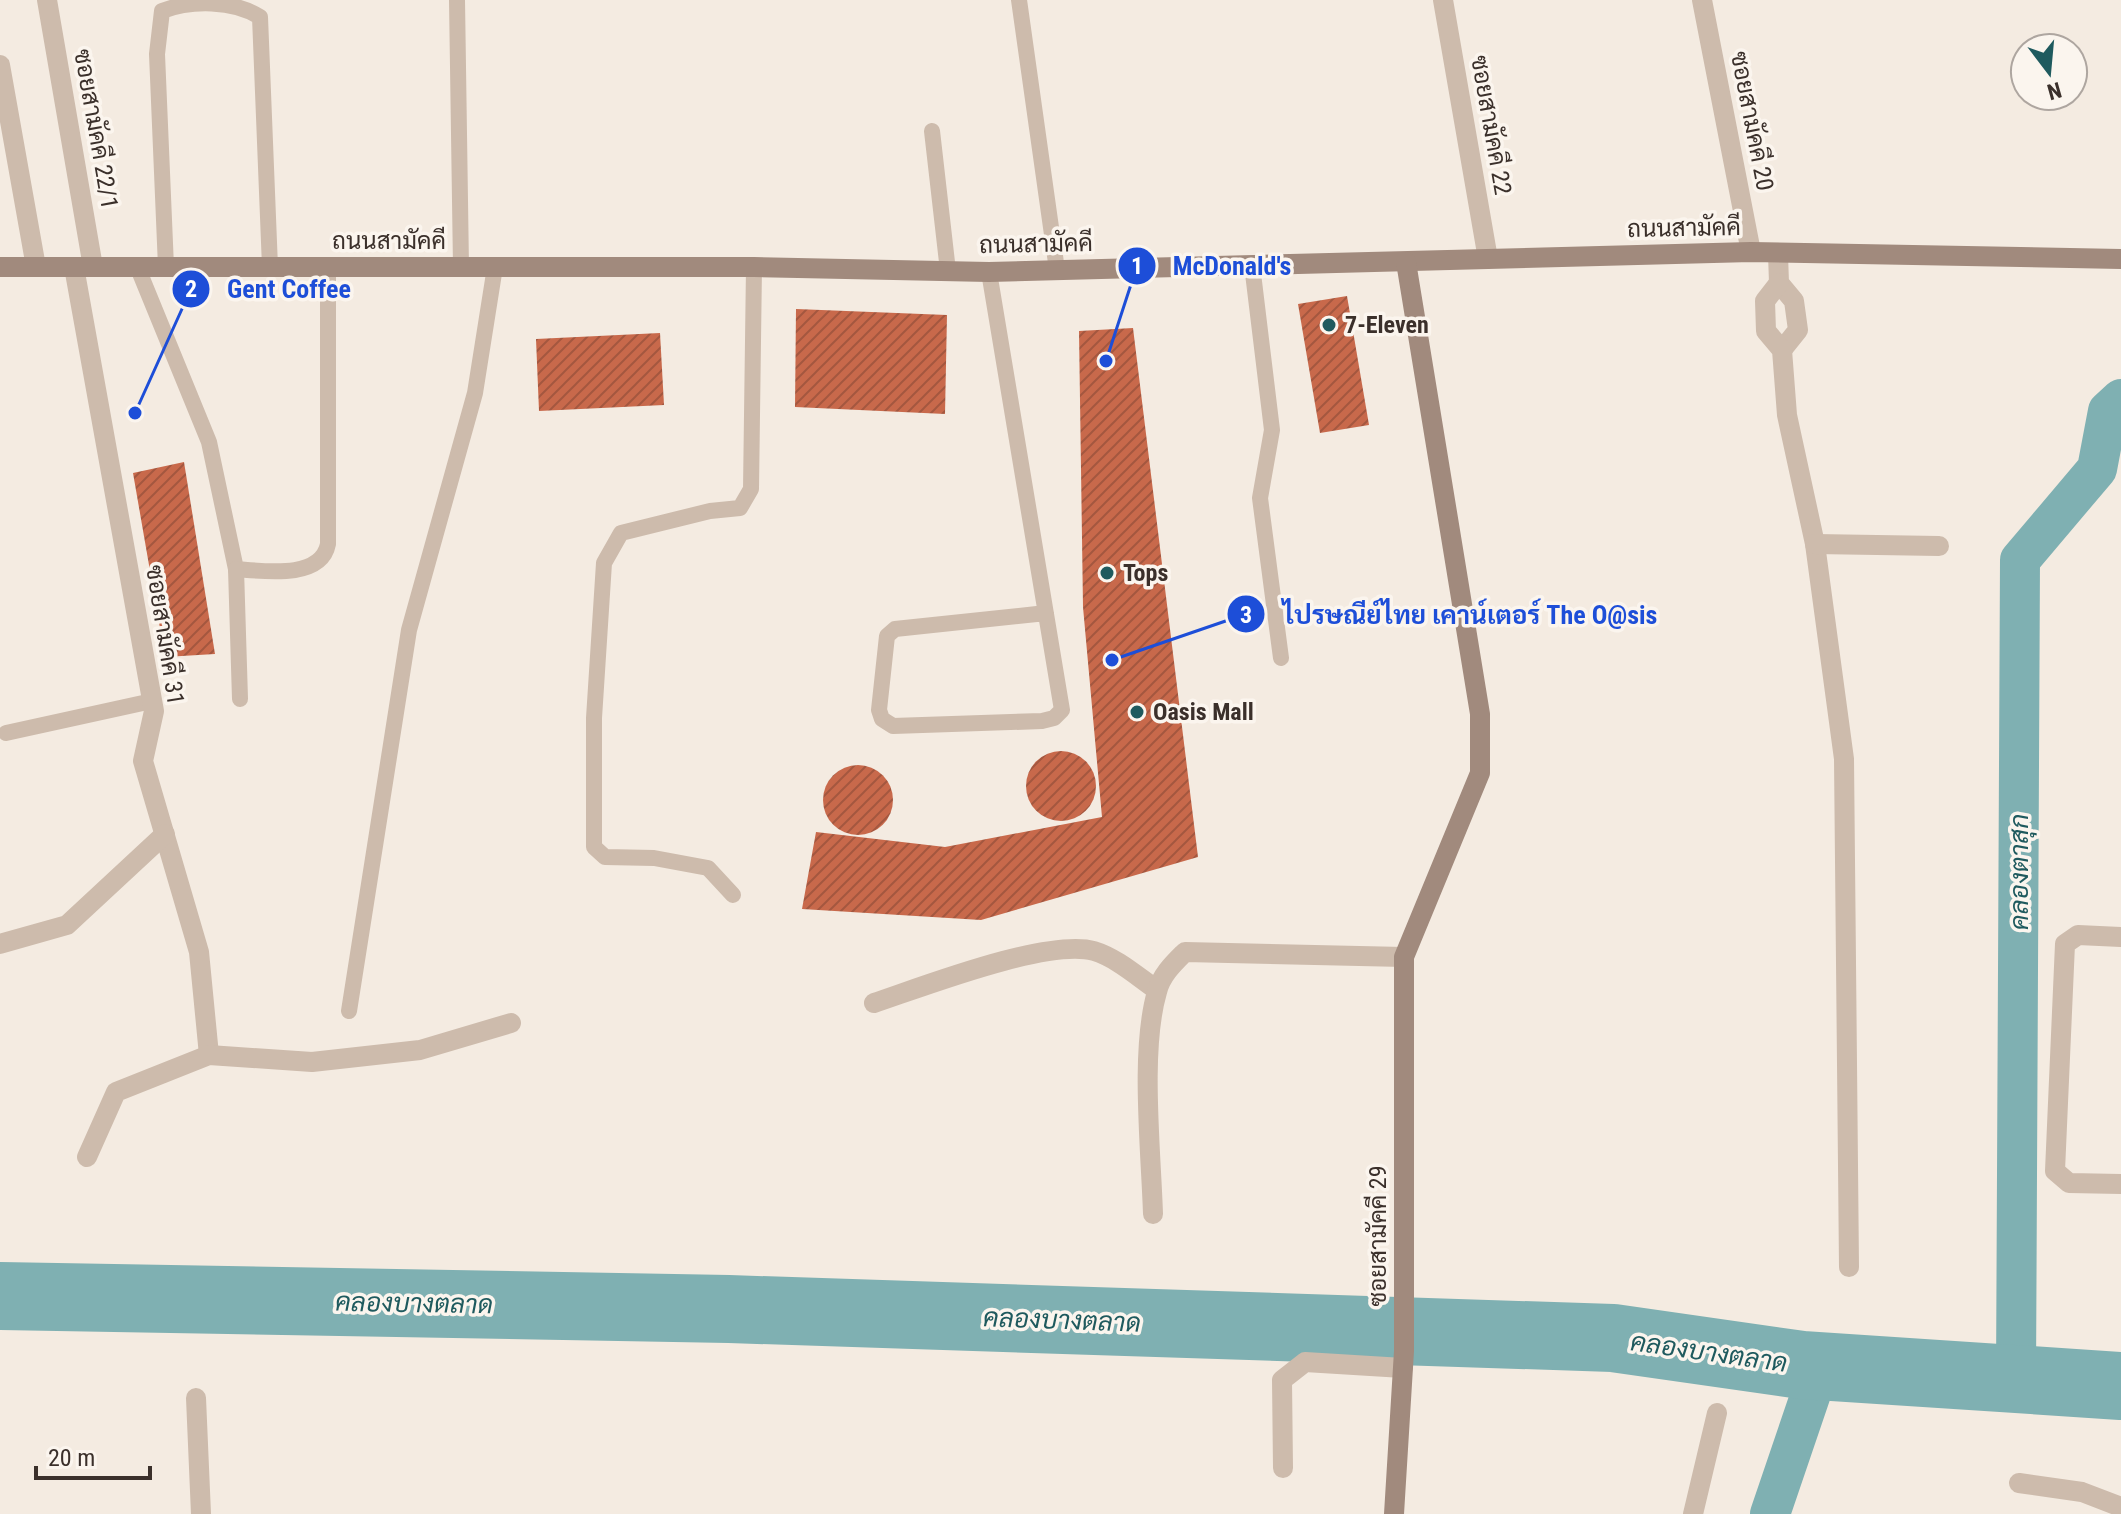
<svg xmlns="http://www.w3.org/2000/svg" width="2121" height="1514" viewBox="0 0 2121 1514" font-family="'Roboto Condensed',Sarabun,sans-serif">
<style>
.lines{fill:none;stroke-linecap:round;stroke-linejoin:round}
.canal{stroke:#7fb0b2;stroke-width:40}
.river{stroke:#7fb0b2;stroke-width:68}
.building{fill:url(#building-hatch)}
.lane{stroke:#cdbbac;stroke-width:16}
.street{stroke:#cdbbac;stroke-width:20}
.secondary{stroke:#a18a7d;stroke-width:20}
.poi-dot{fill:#1f5a5e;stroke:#fbf5ee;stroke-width:3}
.labels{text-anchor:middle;stroke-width:7;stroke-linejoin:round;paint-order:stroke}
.street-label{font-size:24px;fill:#3b302b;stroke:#fbf5ee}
.poi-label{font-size:24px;font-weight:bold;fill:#3b302b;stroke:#fbf5ee;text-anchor:start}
.water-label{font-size:26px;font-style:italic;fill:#1f5a5e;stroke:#fbf5ee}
.leader{fill:none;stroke:#1d4ed8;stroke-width:3}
.callout-dot{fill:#1d4ed8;stroke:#fbf5ee;stroke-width:3}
.mark-label{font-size:24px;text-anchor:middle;font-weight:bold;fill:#fff}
.callout-label{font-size:26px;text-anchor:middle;font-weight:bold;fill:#1d4ed8;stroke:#fbf5ee;stroke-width:7;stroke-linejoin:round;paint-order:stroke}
</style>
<defs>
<pattern id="building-hatch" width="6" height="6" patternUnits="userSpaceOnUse" patternTransform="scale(2)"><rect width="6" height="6" fill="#c8694b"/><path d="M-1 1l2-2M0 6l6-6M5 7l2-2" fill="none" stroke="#a4573f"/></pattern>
</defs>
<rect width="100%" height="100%" fill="#f4ebe1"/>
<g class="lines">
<!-- canal -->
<g class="canal">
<polyline points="2016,1379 2020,560 2097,469 2108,411 2121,399"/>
<polyline points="1770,1514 1820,1367"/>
</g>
<!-- river -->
<polyline class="river" points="0,1296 729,1309 1613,1338 1802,1365 2121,1386"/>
</g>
<!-- building -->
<g class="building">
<polygon points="1347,296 1369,425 1320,433 1298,304"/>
<polygon points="796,309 947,315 945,414 795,407"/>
<polygon points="1133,328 1198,857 981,920 802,909 816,832 945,847 1102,817 1083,607 1079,331"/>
<polygon points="660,333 664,405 539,411 536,339"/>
<polygon points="184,462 215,654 165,657 133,473"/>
<circle cx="1061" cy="786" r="35"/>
<circle cx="858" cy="800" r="35"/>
</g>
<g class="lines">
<!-- lane -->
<g class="lane">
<polyline points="457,0 461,267"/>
<polyline points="1019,0 1057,270"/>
<polyline points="932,131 948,271"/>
<polyline points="1252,265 1272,430 1260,498 1281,658"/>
<path d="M 137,266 L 209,442 L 236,569 C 263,571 321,580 328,544 L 328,267"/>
<path d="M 166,267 L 157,54 L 162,11 C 191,0 233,0 260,17 L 270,267"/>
<polyline points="989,272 1062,710 1054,718 1042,721 893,726 882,719 879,710 887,636 895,629 1046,613"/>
<polyline points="236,569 240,699"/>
<polyline points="6,733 152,701"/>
<polyline points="733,895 708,868 654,858 605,857 594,847 594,718 604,563 621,533 710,511 740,508 751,489 754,267"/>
<polyline points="349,1011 409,630 475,393 495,267"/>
</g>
<!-- street -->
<g class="street">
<polyline points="47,0 93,267"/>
<polyline points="1443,0 1488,259"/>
<polyline points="1702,0 1751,252"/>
<polyline points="0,65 36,267"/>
<polyline points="1778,254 1779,283 1794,301 1798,330 1782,350"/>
<polyline points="74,267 154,711 143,761 199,952 209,1055"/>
<polyline points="1779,283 1765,301 1766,331 1782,350 1787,415 1815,544 1844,759 1849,1267"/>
<polyline points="1815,544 1939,546"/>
<polyline points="2121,937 2078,935 2065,944 2055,1171 2069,1183 2121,1184"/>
<polyline points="0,944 67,925 165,834"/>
<path d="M 874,1003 C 922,987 1048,938 1094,951 C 1117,958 1138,977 1157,990"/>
<polyline points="87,1157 116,1092 209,1055 312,1062 420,1050 511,1023"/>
<path d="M 1153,1214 C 1151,1151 1140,1050 1157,992 C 1161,975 1174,963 1185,952 L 1404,957"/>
<polyline points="196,1398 201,1514"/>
<polyline points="1283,1468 1282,1380 1305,1362 1403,1368"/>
<polyline points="2019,1483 2082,1492 2121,1507"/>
<polyline points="1693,1514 1717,1413"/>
</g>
<!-- secondary -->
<g class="secondary">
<polyline points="0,267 754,267 989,272 1751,252 2121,259"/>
<polyline points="1394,1514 1404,1351 1404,957 1480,773 1480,714 1406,262"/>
</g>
</g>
<!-- markers -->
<g class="poi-dot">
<circle cx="1329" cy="325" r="8"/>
<circle cx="1107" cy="573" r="8"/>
<circle cx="1137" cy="712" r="8"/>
</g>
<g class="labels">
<!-- street labels -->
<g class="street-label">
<text transform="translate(1752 121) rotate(79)" y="8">ซอยสามัคคี 20</text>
<text transform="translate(1491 125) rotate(80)" y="8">ซอยสามัคคี 22</text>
<text transform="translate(96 129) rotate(80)" y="8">ซอยสามัคคี 22/1</text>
<text transform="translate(1684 228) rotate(-1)" y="8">ถนนสามัคคี</text>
<text x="389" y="249">ถนนสามัคคี</text>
<text transform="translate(1036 244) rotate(-1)" y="8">ถนนสามัคคี</text>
<text transform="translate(165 635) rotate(81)" y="8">ซอยสามัคคี 31</text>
<text transform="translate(1378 1236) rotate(-90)" y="8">ซอยสามัคคี 29</text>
</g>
<!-- poi labels -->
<g class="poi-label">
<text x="1345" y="333">7-Eleven</text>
<text x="1123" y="581">Tops</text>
<text x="1153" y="720">Oasis Mall</text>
</g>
<!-- water labels -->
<g class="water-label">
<text transform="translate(2019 872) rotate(-90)" y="9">คลองตาสุก</text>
<text transform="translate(414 1303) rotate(1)" y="9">คลองบางตลาด</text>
<text transform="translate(1062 1320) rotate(2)" y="9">คลองบางตลาด</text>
<text transform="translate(1709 1352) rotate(8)" y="9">คลองบางตลาด</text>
</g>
</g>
<!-- callouts -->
<path class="leader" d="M1106 361L1137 266M135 413L191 289M1112 660L1246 614"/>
<g class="callout-dot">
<circle cx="1106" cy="361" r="8"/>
<circle cx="135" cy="413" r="8"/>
<circle cx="1112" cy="660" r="8"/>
<circle cx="1137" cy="266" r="20"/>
<circle cx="191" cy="289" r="20"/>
<circle cx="1246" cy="614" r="20"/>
</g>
<g class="mark-label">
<text x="1137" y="274">1</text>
<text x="191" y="297">2</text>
<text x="1246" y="623">3</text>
</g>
<g class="callout-label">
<text x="1232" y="275">McDonald's</text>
<text x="289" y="298">Gent Coffee</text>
<text x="1470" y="624">ไปรษณีย์ไทย เคาน์เตอร์ The O@sis</text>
</g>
<!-- north arrow -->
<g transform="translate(2049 72) rotate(164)"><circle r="38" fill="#fbf5ee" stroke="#aea6a0" stroke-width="2"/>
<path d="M0-6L14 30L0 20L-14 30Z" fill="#1f5a5e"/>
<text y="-12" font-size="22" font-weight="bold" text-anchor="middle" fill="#3b302b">N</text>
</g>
<!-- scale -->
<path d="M36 1466v12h114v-12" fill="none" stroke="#3b302b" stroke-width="4"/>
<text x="48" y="1466" font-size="24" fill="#3b302b" stroke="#fbf5ee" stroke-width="6" paint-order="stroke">20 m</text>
</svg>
